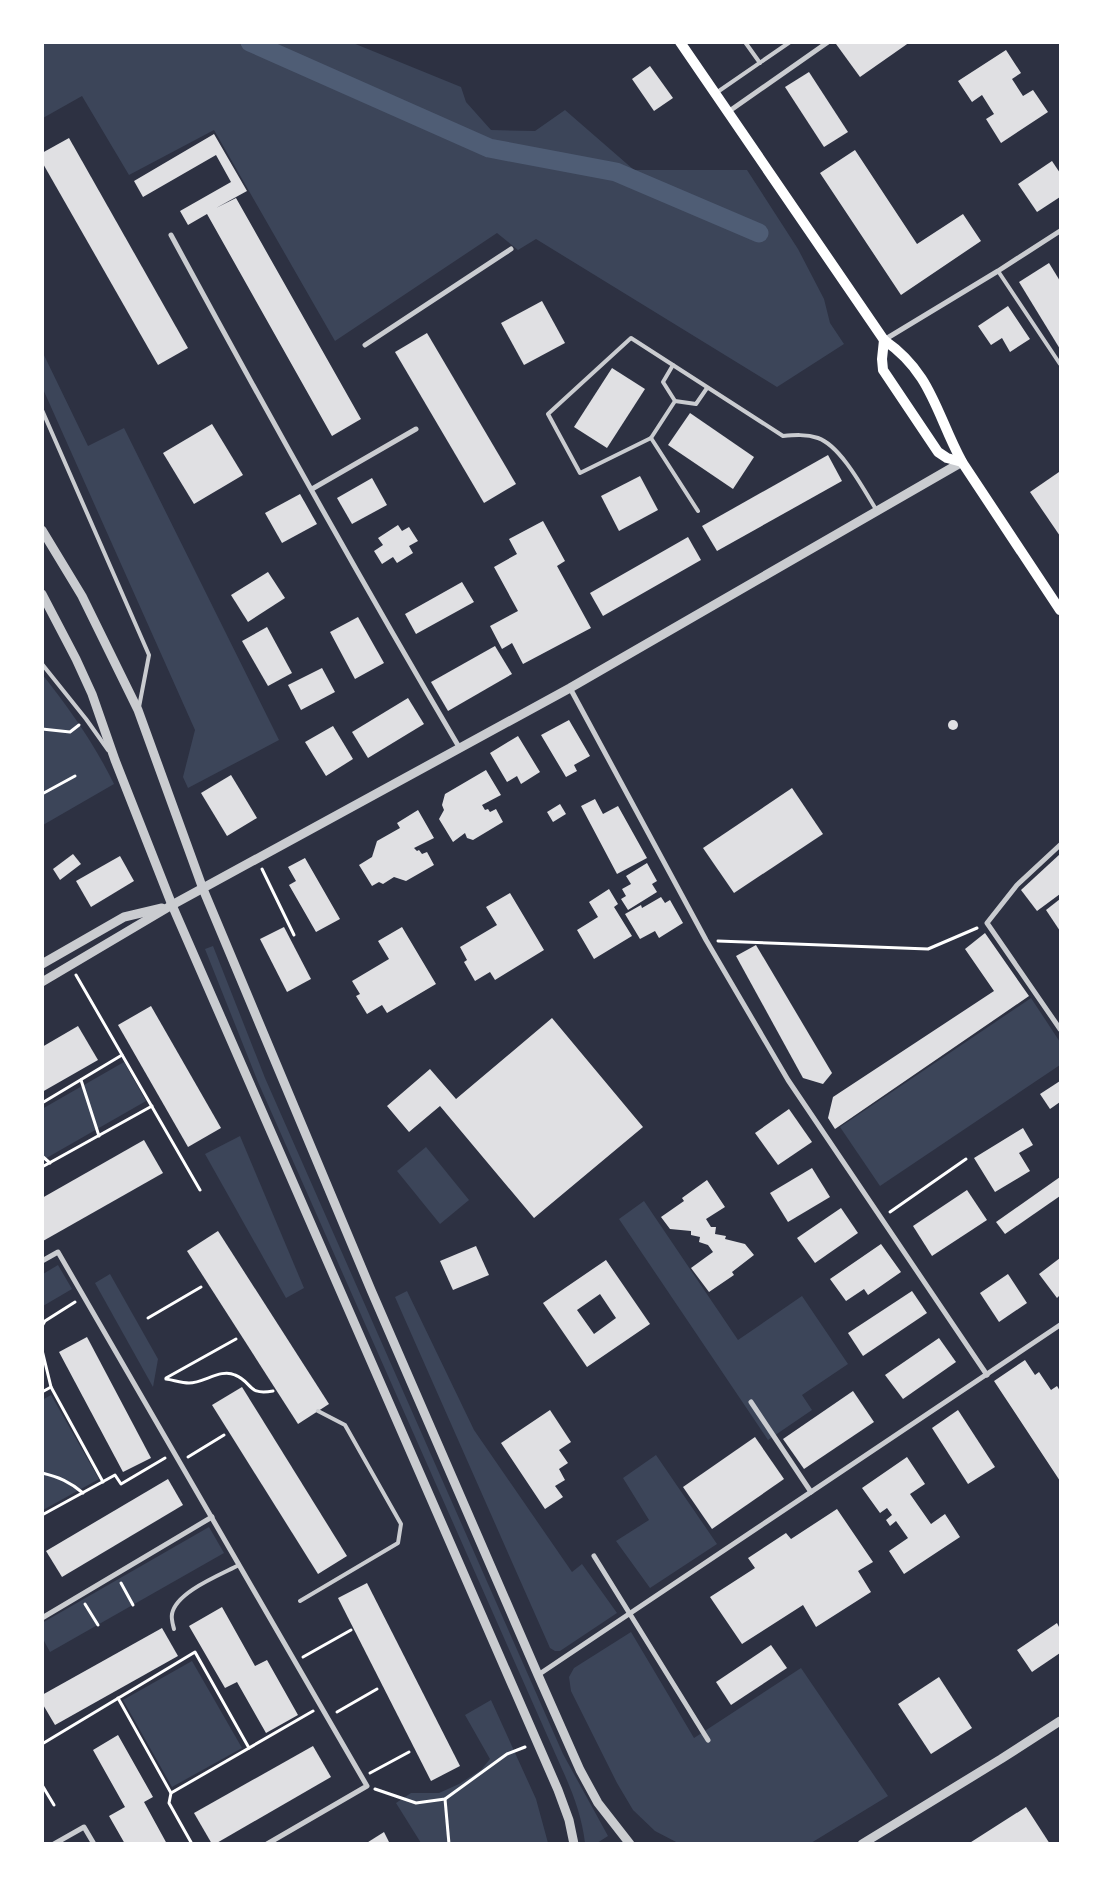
<svg xmlns="http://www.w3.org/2000/svg" width="1103" height="1886" viewBox="0 0 1103 1886" font-family="'Asap Condensed',sans-serif">
<style>
.green{fill:#3c4559}
.lines{fill:none;stroke-linecap:round;stroke-linejoin:round}
.canal{stroke:#4f5d75;stroke-width:19}
.building{fill:#e0e0e3;fill-rule:evenodd}
.path{stroke:#fff;stroke-width:3}
.service{stroke:#caccd0;stroke-width:4}
.minor{stroke:#caccd0;stroke-width:5}
.tertiary{stroke:#caccd0;stroke-width:9}
.secondary{stroke:#fff;stroke-width:10}
</style>
<rect width="100%" height="100%" fill="#2d3142"/>
<!-- green -->
<g class="green">
<polygon points="43,42 353,43 461,87 466,102 491,130 535,131 565,110 634,170 747,170 798,249 824,299 830,323 844,344 777,387 536,239 518,250 497,233 335,341 214,130 129,175 82,96 43,118"/>
<polygon points="42,351 88,446 124,428 279,740 188,788 183,777 195,730 43,389"/>
<path d="M 42,674 C 69,708 95,745 114,784 L 43,825 Z"/>
<path d="M 213,946 L 265,1078 L 563,1754 L 608,1836 L 597,1843 L 585,1843 C 582,1817 573,1793 562,1769 L 258,1082 L 205,949 Z"/>
<polygon points="1031,998 1060,1042 1060,1065 880,1186 840,1127"/>
<polygon points="124,1062 146,1101 43,1160 42,1109"/>
<polygon points="240,1136 304,1288 286,1298 205,1154"/>
<polygon points="426,1147 469,1200 440,1224 397,1171"/>
<polygon points="644,1201 738,1340 802,1296 848,1364 802,1395 812,1410 768,1440 619,1219"/>
<polygon points="58,1265 72,1289 43,1306 43,1274"/>
<polygon points="110,1274 158,1359 153,1387 95,1283"/>
<polygon points="407,1291 474,1430 572,1572 582,1564 617,1613 560,1651 555,1651 550,1648 395,1297"/>
<polygon points="51,1395 99,1479 43,1510 42,1400"/>
<polygon points="656,1455 717,1544 650,1588 616,1541 649,1520 623,1478"/>
<polygon points="209,1527 224,1553 50,1652 43,1639 42,1623"/>
<polygon points="631,1632 694,1738 801,1668 888,1796 811,1843 678,1843 655,1831 633,1810 617,1783 571,1691 569,1677 574,1668"/>
<polygon points="192,1661 242,1748 172,1787 123,1700"/>
<polygon points="491,1700 536,1799 548,1843 421,1843 396,1803 411,1793 439,1793 459,1784 481,1770 490,1759 465,1715"/>
</g>
<g class="lines">
<!-- canal -->
<polyline class="canal" points="250,42 489,148 616,172 759,233"/>
</g>
<!-- building -->
<g class="building">
<polygon points="838,42 910,42 860,77 836,44"/>
<polygon points="1006,50 1021,73 1012,79 1023,96 1033,90 1048,112 1001,143 986,119 994,114 982,95 972,102 958,81"/>
<polygon points="650,66 673,98 654,111 632,79"/>
<polygon points="809,72 848,132 824,147 785,87"/>
<polygon points="214,134 247,191 216,208 236,198 361,419 332,436 207,214 188,225 180,211 231,182 216,155 143,197 134,181"/>
<polygon points="69,138 188,348 158,365 42,162 42,153"/>
<polygon points="855,150 917,244 963,214 981,241 901,295 820,173"/>
<polygon points="1052,161 1060,173 1060,197 1037,212 1018,184"/>
<polygon points="1049,263 1060,281 1060,349 1019,282"/>
<polygon points="542,301 565,343 524,365 501,323"/>
<polygon points="1008,306 1030,339 1010,352 1002,338 991,345 978,326"/>
<polygon points="427,333 516,484 484,503 395,352"/>
<polygon points="612,368 645,389 607,448 574,427"/>
<polygon points="690,413 754,457 733,489 668,445"/>
<polygon points="212,424 243,475 194,504 163,453"/>
<polygon points="828,455 842,481 717,551 702,526"/>
<polygon points="1059,472 1060,474 1060,536 1030,492"/>
<polygon points="640,476 658,510 619,531 601,496"/>
<polygon points="372,478 387,505 352,524 337,498"/>
<polygon points="300,494 317,524 282,543 265,513"/>
<polygon points="543,521 565,561 557,566 591,628 523,664 512,643 502,649 490,626 518,611 494,567 517,554 509,539"/>
<polygon points="398,525 402,531 409,527 418,541 409,546 413,553 397,563 393,557 382,564 374,551 383,545 378,538"/>
<polygon points="688,537 701,560 603,616 590,593"/>
<polygon points="268,572 285,598 248,622 231,595"/>
<polygon points="462,582 474,602 416,634 405,614"/>
<polygon points="358,617 384,663 355,679 330,632"/>
<polygon points="267,627 292,673 268,686 242,641"/>
<polygon points="495,646 512,674 448,711 431,682"/>
<polygon points="322,668 335,692 301,710 288,685"/>
<polygon points="408,698 424,724 368,758 352,732"/>
<polygon points="569,720 590,756 574,765 577,771 566,777 541,735"/>
<circle cx="953" cy="725" r="5"/>
<polygon points="333,726 353,759 326,776 305,742"/>
<polygon points="518,736 540,772 521,784 517,776 507,782 490,753"/>
<polygon points="486,770 501,795 482,805 485,810 488,809 490,812 496,809 503,822 473,840 467,838 465,833 453,842 439,819 444,810 442,805 445,794"/>
<polygon points="231,775 257,818 227,836 201,793"/>
<polygon points="792,788 823,834 734,893 703,848"/>
<polygon points="595,799 603,814 618,806 647,858 617,874 581,806"/>
<polygon points="560,804 566,814 553,822 547,812"/>
<polygon points="418,810 434,838 414,848 417,851 419,850 422,854 427,852 434,865 406,881 394,877 383,884 379,882 372,886 359,865 372,857 377,841 400,828 397,823"/>
<polygon points="73,854 81,864 60,880 53,869"/>
<polygon points="1060,854 1060,894 1037,911 1021,890"/>
<polygon points="120,856 134,881 91,907 76,881"/>
<polygon points="305,858 340,919 316,932 289,885 296,881 288,867"/>
<polygon points="647,863 657,881 652,884 657,892 628,910 621,899 626,896 622,889 631,884 626,876"/>
<polygon points="609,889 618,904 614,907 632,936 594,959 577,930 598,917 589,902"/>
<polygon points="510,893 544,950 495,980 490,972 475,981 464,962 467,960 460,947 497,925 486,907"/>
<polygon points="661,897 665,903 670,900 683,923 659,938 655,931 640,939 625,914 641,905 642,908"/>
<polygon points="1060,899 1060,931 1046,910"/>
<polygon points="284,927 311,979 287,992 260,939"/>
<polygon points="402,927 436,984 387,1013 382,1005 367,1014 356,996 360,994 352,981 389,959 378,941"/>
<polygon points="985,933 1029,996 835,1129 828,1118 833,1097 994,991 965,949"/>
<polygon points="756,945 832,1073 823,1084 803,1078 736,956"/>
<polygon points="151,1006 221,1128 188,1147 118,1025"/>
<polygon points="552,1018 643,1127 534,1218 440,1106 409,1132 387,1106 430,1069 456,1099"/>
<polygon points="78,1026 98,1060 42,1092 42,1047"/>
<polygon points="1060,1081 1060,1102 1050,1109 1040,1094"/>
<polygon points="789,1109 812,1142 778,1165 755,1133"/>
<polygon points="1023,1128 1033,1145 1019,1153 1030,1171 995,1192 974,1158"/>
<polygon points="144,1140 163,1173 43,1241 42,1198"/>
<polygon points="812,1168 830,1197 788,1222 770,1193"/>
<polygon points="1060,1177 1060,1196 1005,1234 996,1222"/>
<polygon points="707,1180 725,1207 706,1219 711,1227 716,1227 715,1234 726,1236 725,1239 745,1244 754,1255 732,1272 734,1275 709,1292 691,1268 713,1252 708,1245 699,1242 700,1237 691,1235 691,1231 670,1229 661,1217 684,1201 682,1198"/>
<polygon points="967,1190 987,1220 932,1256 913,1226"/>
<polygon points="841,1208 858,1233 815,1263 797,1238"/>
<polygon points="218,1231 329,1404 298,1424 187,1251"/>
<polygon points="881,1244 901,1272 868,1295 864,1289 846,1301 830,1279"/>
<polygon points="476,1246 489,1275 453,1290 440,1261"/>
<polygon points="1060,1258 1060,1295 1057,1298 1039,1274"/>
<path d="M 606,1260 L 650,1324 L 587,1367 L 543,1303 ZM 600,1294 L 616,1318 L 594,1334 L 577,1310 Z"/>
<polygon points="1008,1274 1027,1303 999,1322 980,1293"/>
<polygon points="912,1291 927,1313 863,1356 848,1333"/>
<polygon points="87,1337 151,1458 123,1472 59,1352"/>
<polygon points="939,1338 956,1362 903,1399 885,1375"/>
<polygon points="1025,1360 1035,1375 1039,1372 1051,1390 1057,1386 1060,1391 1060,1481 994,1381"/>
<polygon points="242,1387 347,1556 318,1574 212,1405"/>
<polygon points="853,1391 874,1422 804,1469 783,1439"/>
<polygon points="550,1410 571,1442 559,1450 568,1463 559,1469 565,1480 555,1486 563,1497 545,1509 501,1443"/>
<polygon points="958,1410 995,1467 968,1484 932,1428"/>
<polygon points="755,1437 784,1479 712,1529 683,1487"/>
<polygon points="907,1457 925,1484 910,1494 931,1524 945,1514 960,1537 904,1574 889,1551 908,1538 896,1521 890,1526 886,1520 892,1515 887,1508 880,1513 862,1488"/>
<polygon points="168,1479 183,1505 62,1577 46,1551"/>
<polygon points="837,1509 873,1562 858,1571 871,1592 816,1627 803,1605 742,1644 710,1597 755,1568 748,1558 786,1533 791,1539"/>
<polygon points="367,1583 460,1766 431,1781 338,1598"/>
<polygon points="222,1607 255,1666 267,1660 298,1715 266,1733 237,1682 225,1688 189,1626"/>
<polygon points="1057,1623 1060,1629 1060,1653 1032,1672 1017,1650"/>
<polygon points="162,1628 178,1656 55,1725 42,1703 42,1695"/>
<polygon points="771,1645 787,1668 731,1705 716,1682"/>
<polygon points="939,1677 972,1728 931,1754 898,1704"/>
<polygon points="118,1735 153,1797 144,1802 167,1844 125,1844 109,1816 125,1807 93,1750"/>
<polygon points="313,1746 331,1777 215,1844 212,1844 194,1813"/>
<polygon points="1026,1807 1050,1844 968,1844"/>
<polygon points="384,1832 390,1844 365,1844"/>
</g>
<g class="lines">
<!-- path -->
<g class="path">
<polyline points="42,729 70,732 79,725"/>
<polyline points="42,794 75,776"/>
<polyline points="262,869 294,935"/>
<polyline points="718,941 928,949 977,928"/>
<polyline points="76,975 200,1190"/>
<polyline points="81,1080 99,1136"/>
<polyline points="42,1103 122,1055"/>
<polyline points="42,1156 50,1163"/>
<polyline points="42,1167 152,1106"/>
<polyline points="890,1212 966,1159"/>
<polyline points="148,1318 201,1287"/>
<polyline points="42,1326 45,1321 75,1302"/>
<polyline points="42,1350 51,1387 103,1482"/>
<polyline points="166,1378 236,1339"/>
<path d="M 166,1379 C 173,1380 182,1383 189,1383 C 204,1383 221,1368 235,1375 C 253,1382 247,1396 273,1391"/>
<polyline points="42,1392 51,1387"/>
<polyline points="188,1457 224,1435"/>
<path d="M 42,1473 C 59,1477 70,1482 83,1493"/>
<polyline points="42,1515 115,1475 121,1484 165,1458"/>
<polyline points="121,1583 133,1605"/>
<polyline points="85,1604 98,1625"/>
<polyline points="303,1657 351,1630"/>
<polyline points="118,1698 171,1793 169,1803 192,1844"/>
<polyline points="337,1712 377,1689"/>
<polyline points="42,1744 195,1652 249,1748"/>
<polyline points="370,1773 409,1752"/>
<polyline points="42,1785 54,1805"/>
<polyline points="375,1789 416,1803 445,1799 507,1754 525,1747"/>
<polyline points="171,1793 313,1711"/>
<polyline points="445,1799 449,1844"/>
</g>
<!-- service -->
<g class="service">
<polyline points="745,42 760,63"/>
<polyline points="716,93 790,42"/>
<polyline points="998,271 1060,364"/>
<polyline points="673,365 663,382 675,401 696,404 707,388"/>
<path d="M 675,401 L 651,438 L 580,473 L 548,414 L 631,338 L 783,436 C 794,435 806,434 818,438 C 841,446 864,490 877,511"/>
<polyline points="42,410 149,655 139,707"/>
<polyline points="651,438 698,511"/>
<polyline points="42,664 86,719 108,750"/>
<polyline points="300,1601 398,1543 401,1524 345,1425 318,1411"/>
<path d="M 174,1629 C 173,1625 171,1619 172,1614 C 176,1592 220,1575 239,1565"/>
</g>
<!-- minor -->
<g class="minor">
<polyline points="728,112 828,42"/>
<path d="M 171,235 C 264,407 360,579 459,747"/>
<polyline points="884,340 998,271 1060,231"/>
<polyline points="365,345 511,249"/>
<polyline points="312,489 416,429"/>
<polyline points="570,688 706,940 788,1080 987,1375"/>
<polyline points="1060,845 1017,885 987,923 1060,1029"/>
<polyline points="42,1261 58,1252 367,1786 267,1844"/>
<polyline points="751,1402 811,1492"/>
<polyline points="594,1556 708,1740"/>
<polyline points="42,1618 212,1517"/>
<polyline points="538,1675 1060,1325"/>
<polyline points="54,1844 84,1827 94,1844"/>
</g>
<!-- tertiary -->
<g class="tertiary">
<polyline points="42,530 82,596 138,710 203,889 371,1290 538,1675 580,1770 598,1803 630,1844"/>
<polyline points="42,594 76,659 92,694 115,760 172,905 558,1790 569,1820 574,1844"/>
<polyline points="42,964 124,917 162,908"/>
<polyline points="42,982 172,905 570,688 962,462"/>
<polyline points="862,1844 1001,1759 1060,1721"/>
</g>
<!-- secondary -->
<g class="secondary">
<path d="M 680,42 L 884,340 C 932,373 936,414 962,462 L 1060,610"/>
<polyline points="884,340 882,359 883,370 938,452 947,458 962,462"/>
</g>
</g>
<!-- border -->
<rect width="1103" height="1886" fill="none" stroke="#ffffff" stroke-width="88"/>
</svg>
